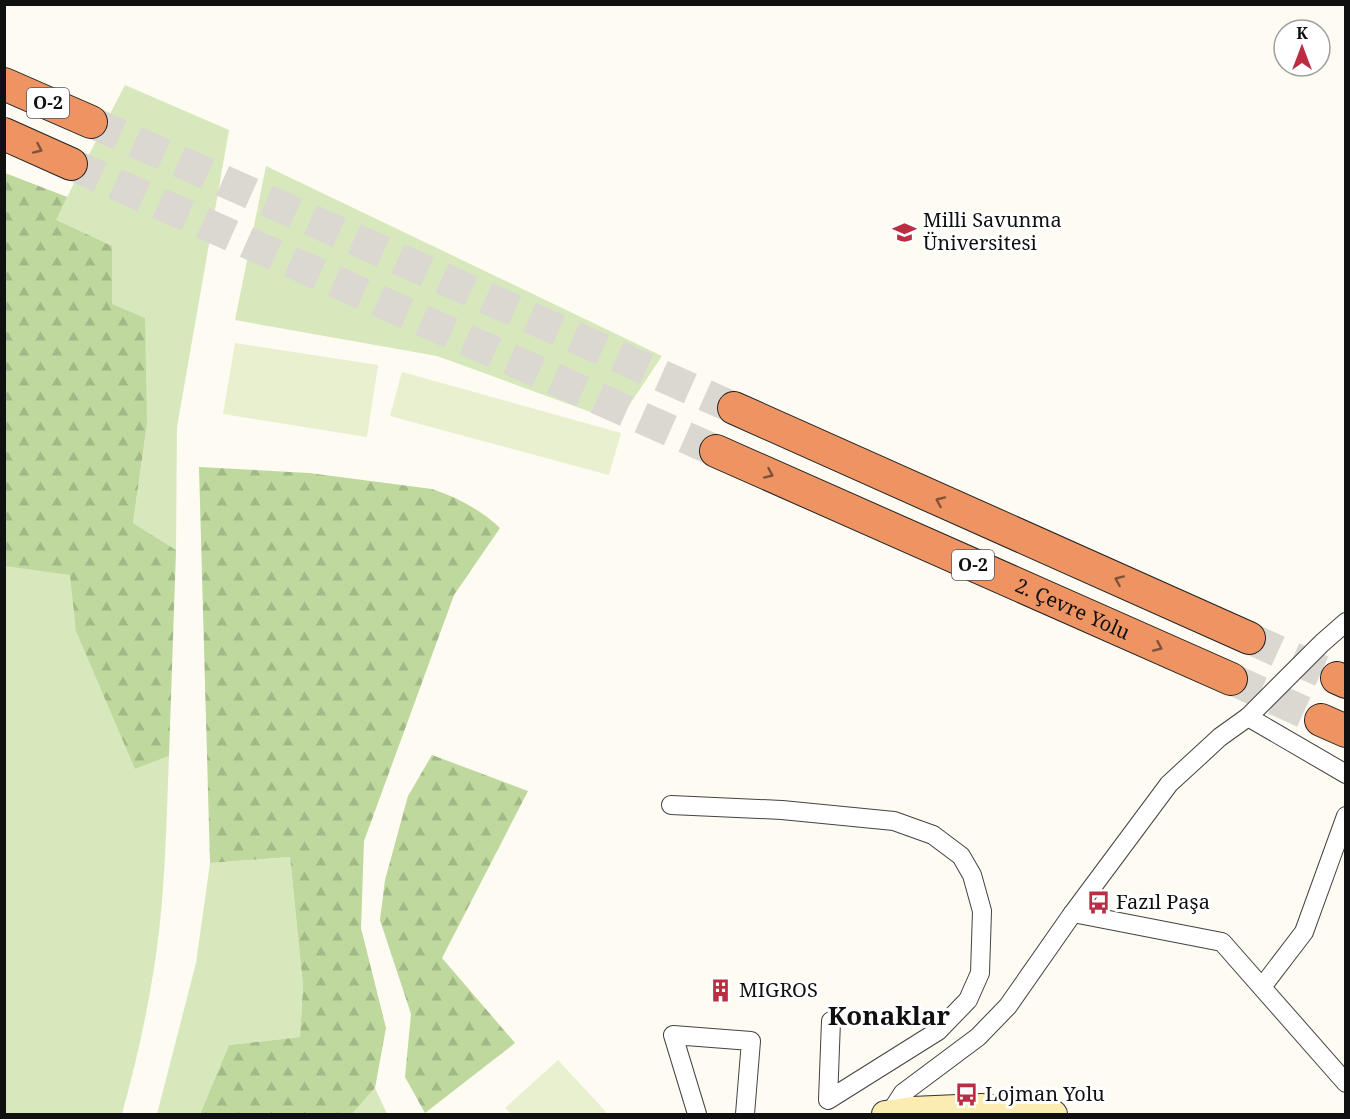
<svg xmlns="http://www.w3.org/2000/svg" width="1350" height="1119" viewBox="0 0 1350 1119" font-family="'Noto Serif',serif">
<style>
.grass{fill:#d8e8bd}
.forest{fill:url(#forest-firs)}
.pitch{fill:#e8f0cf}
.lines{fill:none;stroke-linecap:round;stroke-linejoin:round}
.motorway-tunnel{stroke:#dad8d1;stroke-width:32;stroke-dasharray:32 16;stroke-linecap:butt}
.minor-casing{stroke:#434343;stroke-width:20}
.secondary-casing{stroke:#323232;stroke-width:28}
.motorway-casing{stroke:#212121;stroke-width:34}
.minor{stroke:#fff;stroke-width:18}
.secondary{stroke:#fbecb1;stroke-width:26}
.motorway{stroke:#ee9462;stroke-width:32}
.oneway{stroke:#7f5239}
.labels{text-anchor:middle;stroke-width:6;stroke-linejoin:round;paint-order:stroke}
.shield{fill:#fff;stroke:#585858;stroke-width:1.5}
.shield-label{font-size:18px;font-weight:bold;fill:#101010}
.poi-label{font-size:20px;fill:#101010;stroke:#fff;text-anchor:start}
.street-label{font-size:20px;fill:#101010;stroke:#fff}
.district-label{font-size:26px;font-weight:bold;fill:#101010;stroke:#fff}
</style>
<defs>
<pattern id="forest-firs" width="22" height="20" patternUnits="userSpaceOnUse" patternTransform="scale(1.5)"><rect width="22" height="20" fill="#bed89d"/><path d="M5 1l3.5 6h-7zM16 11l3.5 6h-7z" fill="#a2b886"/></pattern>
</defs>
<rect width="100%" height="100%" fill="#fefbf3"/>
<!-- grass -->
<g class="grass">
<path d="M 125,85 L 229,130 L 177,427 L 176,550 L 133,523 L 147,424 L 112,305 L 135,769 L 169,756 C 167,805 166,854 162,902 C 156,974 141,1045 122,1114 L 5,1114 L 4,173 L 67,197 Z"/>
<polygon points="266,166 662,356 618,422 437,356 235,320"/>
<polygon points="290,857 303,986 300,1037 229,1045 200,1114 157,1114 196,963 210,863"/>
<polygon points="375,1088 387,1114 352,1114"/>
</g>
<!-- forest -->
<g class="forest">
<polygon points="5,173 67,197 56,220 112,246 112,304 145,318 147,424 133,523 176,550 169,756 135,769 76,631 70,575 5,566"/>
<path d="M 199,467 L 309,473 L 432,489 C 457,497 481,510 500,528 L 454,595 L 364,841 L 361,928 L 386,1028 L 375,1088 L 352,1114 L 200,1114 L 229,1045 L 300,1037 L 303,986 L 290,857 L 210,863 Z"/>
<polygon points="432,755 528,791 442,958 515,1043 425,1113 405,1077 411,1014 380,920 385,880 408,796"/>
</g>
<!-- pitch -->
<g class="pitch">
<polygon points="235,343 378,365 367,437 223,414"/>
<polygon points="402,372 621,433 609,475 390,416"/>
<polygon points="558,1060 608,1114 512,1114 505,1108"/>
</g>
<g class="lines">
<!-- motorway-tunnel -->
<g class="motorway-tunnel">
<polyline points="91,122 734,408"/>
<polyline points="71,164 716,451"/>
<polyline points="1249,638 1337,678"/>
<polyline points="1231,679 1321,720"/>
</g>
<defs>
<g id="minor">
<polyline points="1248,717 1346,774"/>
<polyline points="671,805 782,810 894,821 933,835 961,856 972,875 982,911 980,973 968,1000 938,1031 828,1100 831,1021"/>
<polyline points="1073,913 1222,942 1346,1083"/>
<polyline points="1262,987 1304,932 1346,816"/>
<polyline points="890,1113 903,1093 978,1037 1008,1006 1073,913 1169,784 1220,737 1248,717 1322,643 1346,622"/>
<polyline points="697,1114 673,1035 751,1041 745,1114"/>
</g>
<polyline id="secondary" points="885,1114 912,1110 981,1107 1054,1114"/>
<g id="motorway">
<polyline points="4,84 91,122"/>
<polyline points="4,134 71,164"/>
<polyline points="734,408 1249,638"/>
<path id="s1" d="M 716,451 L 1231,679"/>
<polyline points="1337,678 1346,682"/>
<polyline points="1321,720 1346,731"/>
</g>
</defs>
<!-- minor casing -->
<use href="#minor" class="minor-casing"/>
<!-- secondary casing -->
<use href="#secondary" class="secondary-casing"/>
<!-- motorway casing -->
<use href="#motorway" class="motorway-casing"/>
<!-- minor -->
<use href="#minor" class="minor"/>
<!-- secondary -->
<use href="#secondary" class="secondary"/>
<!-- motorway -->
<use href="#motorway" class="motorway"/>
</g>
<!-- one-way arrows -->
<defs><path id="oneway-chevron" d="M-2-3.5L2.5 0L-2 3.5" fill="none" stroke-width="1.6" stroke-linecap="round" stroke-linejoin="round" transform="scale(1.5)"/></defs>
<g class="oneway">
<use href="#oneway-chevron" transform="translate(38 149) rotate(24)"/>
<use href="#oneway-chevron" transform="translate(769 474) rotate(24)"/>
<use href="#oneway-chevron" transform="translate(940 501) rotate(-156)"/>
<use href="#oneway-chevron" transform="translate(1119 580) rotate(-156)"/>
<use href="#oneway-chevron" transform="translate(1158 647) rotate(24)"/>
</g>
<!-- icons -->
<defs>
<symbol id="university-bare" viewBox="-9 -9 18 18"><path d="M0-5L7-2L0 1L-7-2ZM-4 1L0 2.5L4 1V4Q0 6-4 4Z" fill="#bb2d42" stroke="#fff" stroke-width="2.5" paint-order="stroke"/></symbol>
<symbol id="bus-bare" viewBox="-9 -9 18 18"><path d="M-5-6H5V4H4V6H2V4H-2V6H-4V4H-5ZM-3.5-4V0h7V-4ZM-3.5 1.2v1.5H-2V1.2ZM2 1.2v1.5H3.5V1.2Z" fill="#bb2d42" stroke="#fff" stroke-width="2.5" paint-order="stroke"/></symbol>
<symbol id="building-bare" viewBox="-9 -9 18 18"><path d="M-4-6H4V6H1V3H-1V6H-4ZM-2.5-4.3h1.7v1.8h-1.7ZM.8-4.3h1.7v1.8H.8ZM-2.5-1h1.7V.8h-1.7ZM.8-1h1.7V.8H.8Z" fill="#bb2d42" stroke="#fff" stroke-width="2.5" paint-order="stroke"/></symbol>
</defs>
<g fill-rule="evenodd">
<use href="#university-bare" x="888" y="216" width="33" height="33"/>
<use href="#bus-bare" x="1082" y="886" width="33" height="33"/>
<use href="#building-bare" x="704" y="974" width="33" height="33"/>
<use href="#bus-bare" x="950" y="1078" width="33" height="33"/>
</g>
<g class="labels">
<!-- shield labels -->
<g class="shield">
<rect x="27" y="88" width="42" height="30" rx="4.5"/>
<rect x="952" y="550" width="42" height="30" rx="4.5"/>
</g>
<g class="shield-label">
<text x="48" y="109">O-2</text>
<text x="973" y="571">O-2</text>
</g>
<!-- poi labels -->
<g class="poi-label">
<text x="923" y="227">Milli Savunma<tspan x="923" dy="23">Üniversitesi</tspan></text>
<text x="1116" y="909">Fazıl Paşa</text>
<text x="739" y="997">MIGROS</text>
<text x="985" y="1101">Lojman Yolu</text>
</g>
<!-- street labels -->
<g class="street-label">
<text dy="7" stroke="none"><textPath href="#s1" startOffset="390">2. Çevre Yolu</textPath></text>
</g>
<!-- district labels -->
<g class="district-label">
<text x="889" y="1025">Konaklar</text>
</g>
</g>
<!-- border -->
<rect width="1350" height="1119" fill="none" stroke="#101010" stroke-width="12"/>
<!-- north arrow -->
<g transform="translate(1302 48)"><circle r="28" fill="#ffffff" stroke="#9f9f9f" stroke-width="1.5"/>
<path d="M0-4.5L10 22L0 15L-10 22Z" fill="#bb2d42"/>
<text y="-9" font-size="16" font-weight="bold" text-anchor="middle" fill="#101010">K</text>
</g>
</svg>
